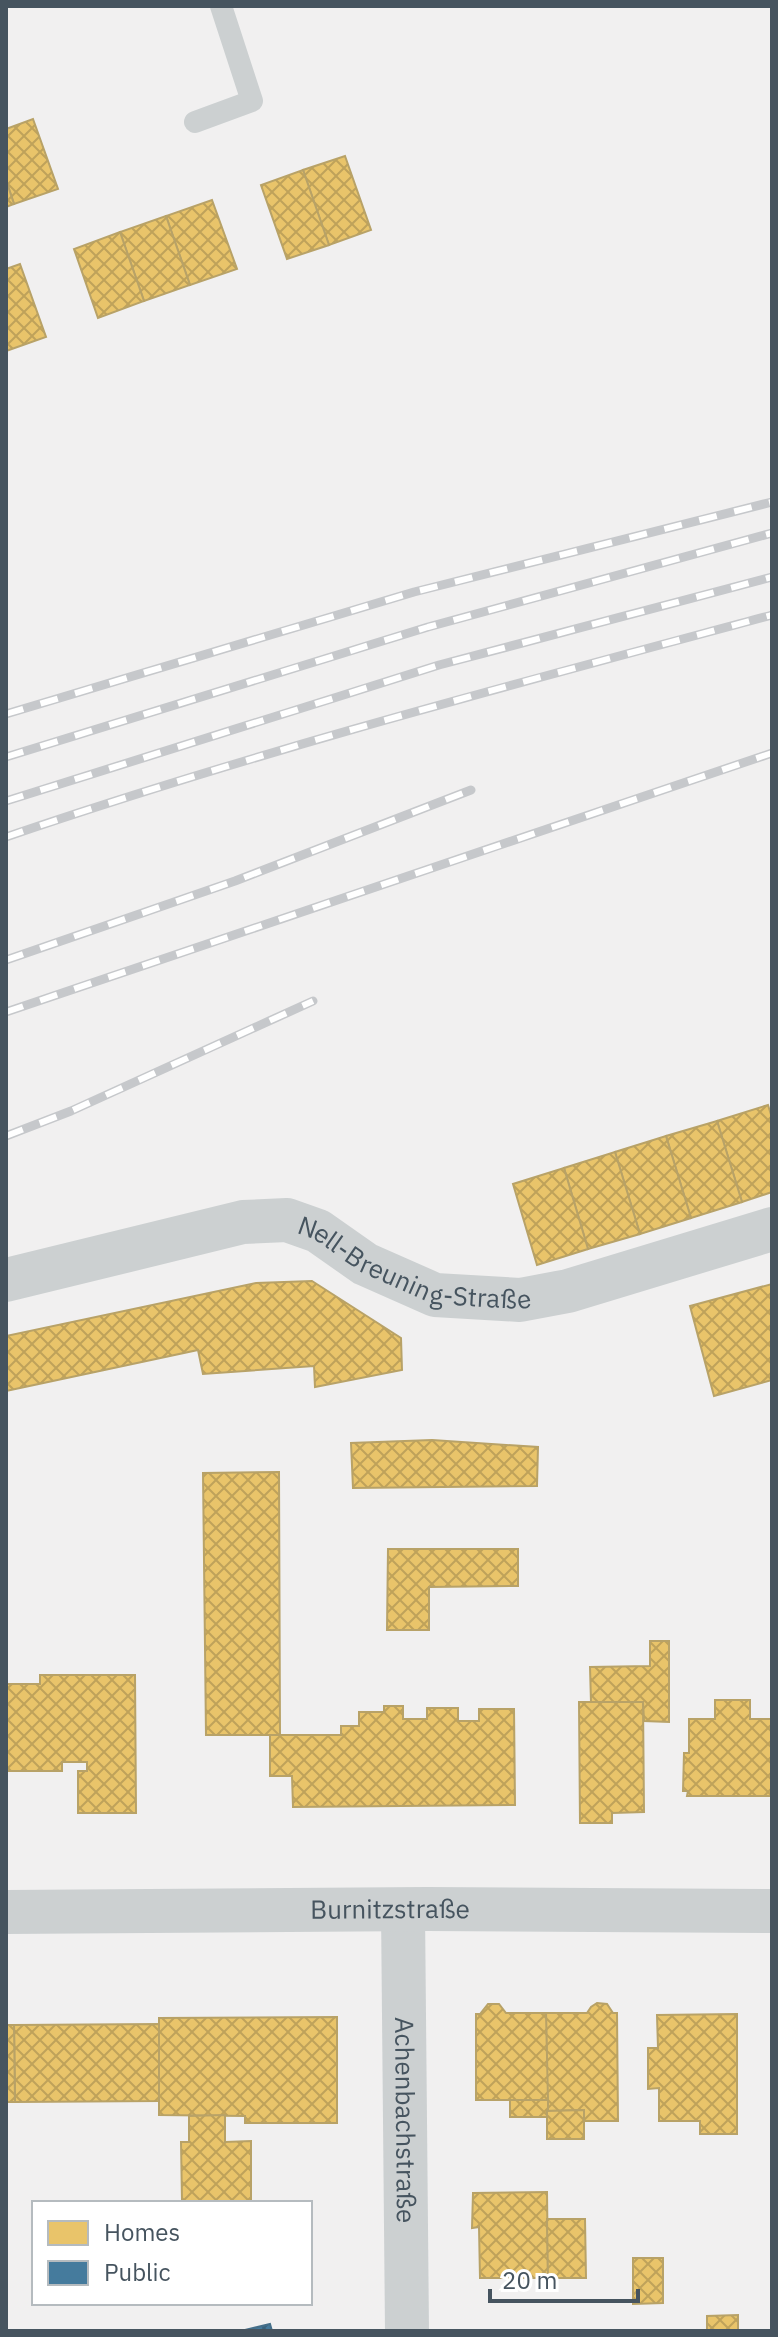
<svg xmlns="http://www.w3.org/2000/svg" width="778" height="2337" viewBox="0 0 778 2337" font-family="'IBM Plex Sans',sans-serif">
<style>
.homes{fill:url(#homes-cross-hatch);stroke:#b8a267;stroke-width:2}
.public{fill:url(#public-cross-hatch);stroke:#456f8a;stroke-width:2}
.lines{fill:none;stroke-linecap:round;stroke-linejoin:round}
.lane{stroke:#ccd0d1;stroke-width:22}
.street{stroke:#ccd0d1;stroke-width:44}
.rail-casing{stroke:#c6c8cb;stroke-width:9}
.rail{stroke:#fff;stroke-width:6;stroke-dasharray:18;stroke-linecap:butt}
.labels{text-anchor:middle;stroke-width:8;stroke-linejoin:round;paint-order:stroke}
.street-label{font-size:26px;fill:#46545f;stroke:#fff}
</style>
<defs>
<pattern id="homes-cross-hatch" width="8" height="8" patternUnits="userSpaceOnUse" patternTransform="scale(2)"><rect width="8" height="8" fill="#e9c46a"/><path d="M0 0l8 8M0 8l8-8" fill="none" stroke="#bfa25a"/></pattern>
<pattern id="public-cross-hatch" width="8" height="8" patternUnits="userSpaceOnUse" patternTransform="scale(2)"><rect width="8" height="8" fill="#457b9d"/><path d="M0 0l8 8M0 8l8-8" fill="none" stroke="#39627d"/></pattern>
</defs>
<rect width="100%" height="100%" fill="#f1f0f0"/>
<!-- homes -->
<g class="homes">
<polygon points="33,119 58,189 14,204 6,180 6,129"/>
<polygon points="345,156 371,230 329,245 303,170"/>
<polygon points="303,170 329,245 287,259 261,185"/>
<polygon points="6,180 14,204 6,207"/>
<polygon points="212,200 237,269 190,285 166,216"/>
<polygon points="166,216 190,285 144,301 120,232"/>
<polygon points="120,232 144,301 98,318 74,249"/>
<polygon points="20,264 46,337 6,351 6,269"/>
<polygon points="768,1105 772,1118 772,1192 742,1202 717,1121"/>
<polygon points="717,1121 742,1202 691,1218 666,1136"/>
<polygon points="666,1136 691,1218 640,1234 615,1152"/>
<polygon points="615,1152 640,1234 588,1249 564,1168"/>
<polygon points="564,1168 588,1249 537,1265 513,1184"/>
<polygon points="312,1281 401,1338 402,1370 315,1387 314,1366 203,1374 198,1350 6,1391 6,1336 256,1283"/>
<polygon points="772,1284 772,1380 714,1396 690,1306"/>
<polygon points="432,1440 538,1447 537,1486 353,1488 351,1443"/>
<polygon points="279,1472 280,1735 206,1735 203,1473"/>
<polygon points="388,1549 518,1549 518,1586 429,1587 429,1630 387,1630"/>
<polygon points="650,1641 669,1641 669,1722 644,1721 643,1702 591,1702 590,1667 650,1666"/>
<polygon points="40,1675 135,1675 136,1813 78,1813 78,1771 87,1771 87,1762 62,1762 62,1771 6,1771 6,1684 40,1684"/>
<polygon points="715,1700 750,1700 750,1719 772,1719 772,1796 687,1796 688,1791 683,1791 684,1753 689,1753 689,1719 715,1719"/>
<polygon points="579,1702 643,1702 644,1812 612,1813 612,1823 580,1823"/>
<polygon points="384,1706 403,1706 403,1719 427,1719 427,1708 458,1708 458,1721 479,1721 479,1709 514,1709 515,1805 293,1807 292,1776 270,1776 270,1735 341,1735 341,1726 359,1726 359,1712 384,1712"/>
<polygon points="597,2003 607,2004 613,2013 617,2013 618,2121 584,2121 584,2110 547,2111 546,2013 587,2013 591,2007"/>
<polygon points="488,2004 499,2004 506,2013 546,2013 548,2100 476,2100 476,2014 480,2014"/>
<polygon points="737,2014 737,2134 700,2134 700,2121 659,2121 659,2088 648,2089 648,2048 658,2048 657,2015"/>
<polygon points="337,2017 337,2123 245,2123 245,2116 159,2115 159,2018"/>
<polygon points="159,2024 159,2101 15,2102 14,2025"/>
<polygon points="6,2025 14,2025 15,2102 6,2102"/>
<rect x="510" y="2100" width="38" height="17"/>
<polygon points="584,2110 584,2139 547,2139 547,2111"/>
<polygon points="225,2115 225,2142 251,2141 251,2201 182,2201 181,2142 189,2142 189,2116"/>
<polygon points="547,2192 548,2278 480,2278 479,2227 472,2228 473,2193"/>
<polygon points="547,2219 585,2219 586,2278 548,2278"/>
<polygon points="633,2258 663,2258 663,2303 633,2304"/>
<polygon points="738,2315 738,2331 707,2331 707,2316"/>
</g>
<!-- public -->
<polygon class="public" points="270,2324 272,2331 241,2331"/>
<g class="lines">
<!-- lane -->
<polyline class="lane" points="195,122 252,101 221,6"/>
<!-- street -->
<g class="street">
<path id="s1" d="M 6,1280 L 243,1222 L 287,1220 L 318,1231 L 365,1264 L 435,1295 L 520,1300 L 568,1291 L 772,1229"/>
<path id="s2" d="M 403,1910 L 407,2331"/>
<path id="s3" d="M 6,1912 L 427,1909 L 772,1911"/>
</g>
<defs>
<g id="rail">
<polyline points="6,714 414,592 772,502"/>
<polyline points="6,757 428,627 772,533"/>
<polyline points="6,801 439,665 772,577"/>
<path d="M 6,837 C 258,751 515,684 772,615"/>
<polyline points="6,960 235,881 471,790"/>
<polyline points="6,1012 772,753"/>
<polyline points="6,1136 71,1111 313,1001"/>
</g>
</defs>
<!-- rail casing -->
<use href="#rail" class="rail-casing"/>
<!-- rail -->
<use href="#rail" class="rail"/>
</g>
<g class="labels">
<!-- street labels -->
<g class="street-label">
<text dy="9" stroke="none"><textPath href="#s1" startOffset="426">Nell-Breuning-Straße</textPath></text>
<text dy="9" stroke="none"><textPath href="#s3" startOffset="384">Burnitzstraße</textPath></text>
<text dy="9" stroke="none"><textPath href="#s2" startOffset="210">Achenbachstraße</textPath></text>
</g>
</g>
<!-- border -->
<rect width="778" height="2337" fill="none" stroke="#46545f" stroke-width="16"/>
<!-- legend -->
<rect x="32" y="2201" width="280" height="104" fill="#ffffff" stroke="#b5bbbf" stroke-width="2"/>
<rect x="48" y="2221" width="40" height="24" fill="#e9c46a" stroke="#b5bbbf" stroke-width="2"/>
<text x="104" y="2241" font-size="24" fill="#46545f">Homes</text>
<rect x="48" y="2261" width="40" height="24" fill="#457b9d" stroke="#b5bbbf" stroke-width="2"/>
<text x="104" y="2281" font-size="24" fill="#46545f">Public</text>
<!-- scale -->
<path d="M490 2289v12h148v-12" fill="none" stroke="#46545f" stroke-width="4"/>
<text x="502" y="2289" font-size="24" fill="#46545f" stroke="#ffffff" stroke-width="6" paint-order="stroke">20 m</text>
</svg>
